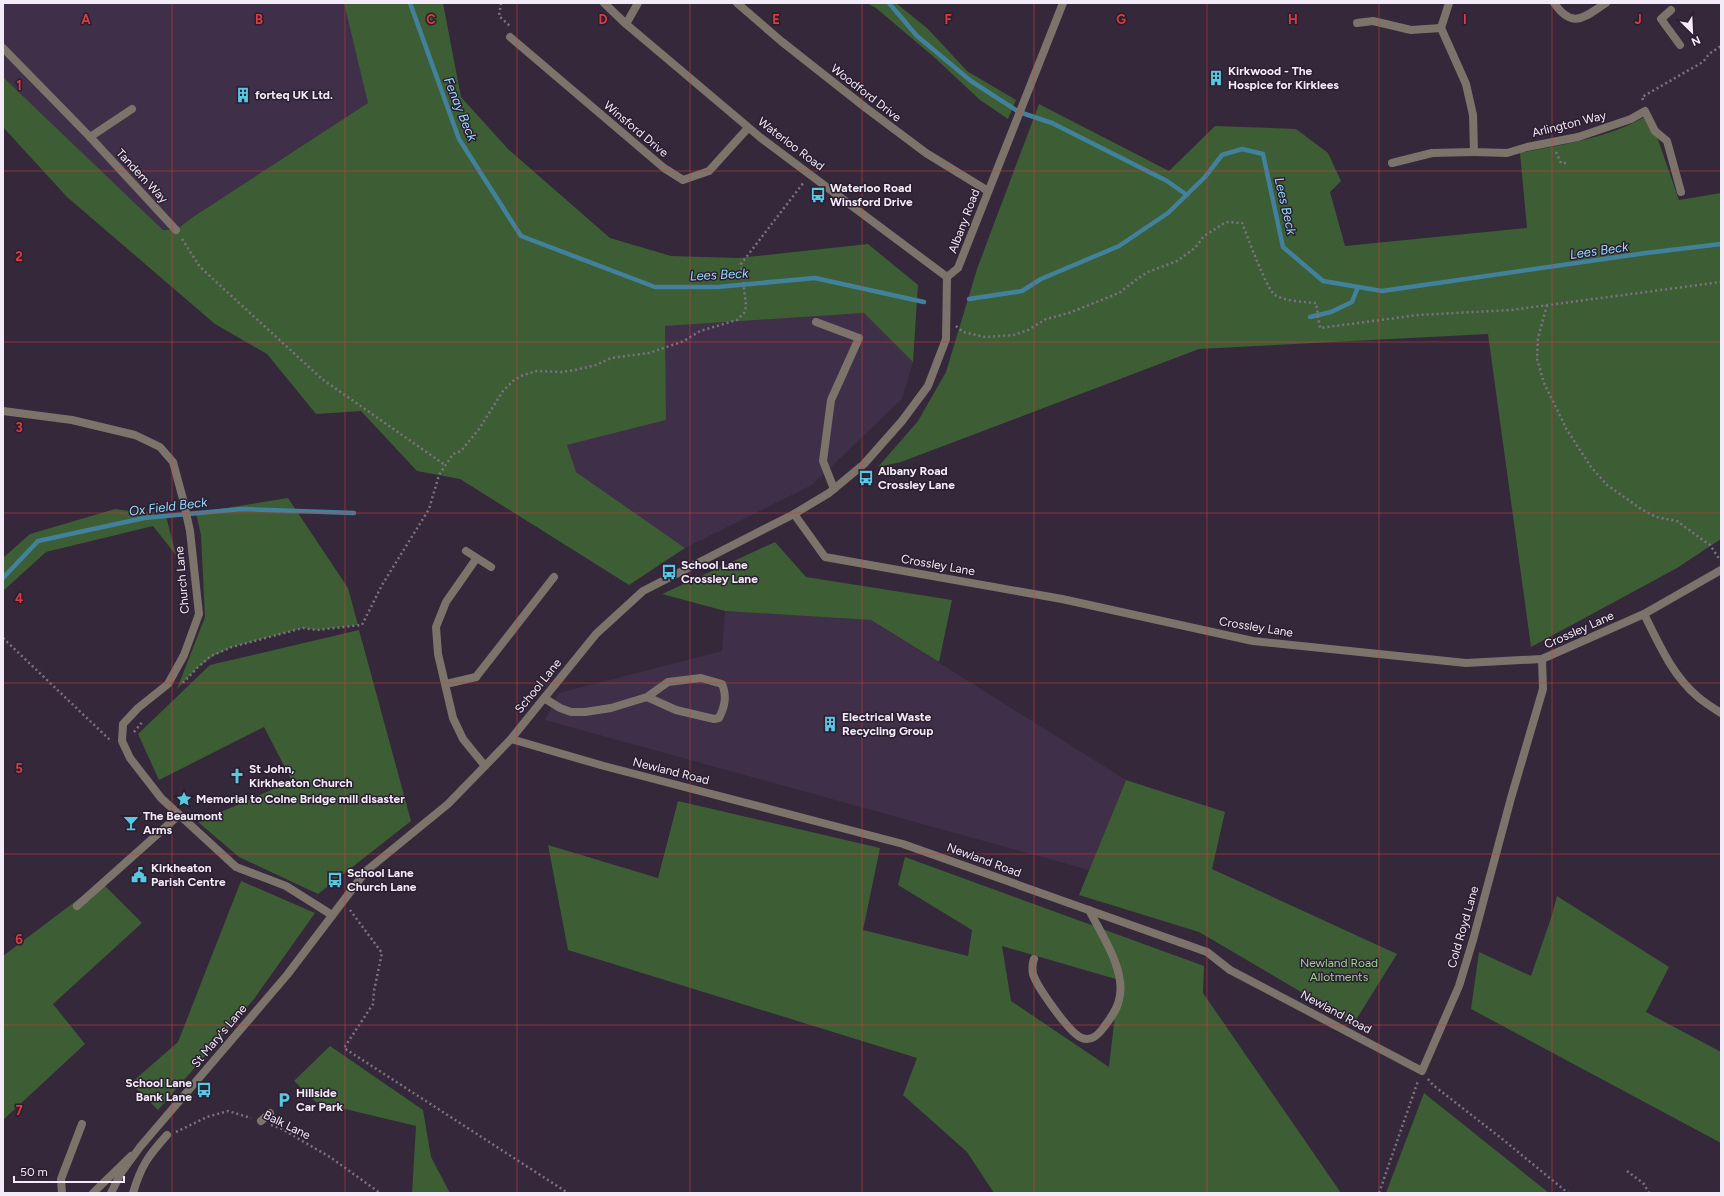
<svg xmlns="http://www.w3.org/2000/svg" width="1724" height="1196" viewBox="0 0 1724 1196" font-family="Figtree,sans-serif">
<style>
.built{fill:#402f48}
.green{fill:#3d5d35;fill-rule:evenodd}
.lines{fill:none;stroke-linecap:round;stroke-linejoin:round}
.stream{stroke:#42819b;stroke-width:4.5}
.path{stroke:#7d7282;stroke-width:2.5;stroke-dasharray:2 3;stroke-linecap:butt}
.service{stroke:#7c746b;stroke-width:8}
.minor{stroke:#7c746b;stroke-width:8}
.tertiary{stroke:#7c746b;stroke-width:8}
.grid{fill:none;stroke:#d93c3d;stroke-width:1;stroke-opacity:0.55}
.labels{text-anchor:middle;stroke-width:3;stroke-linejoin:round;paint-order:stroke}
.poi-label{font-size:12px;font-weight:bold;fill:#f4ebf8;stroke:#2a1e30;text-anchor:start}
.street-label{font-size:12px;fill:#f4ebf8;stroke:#2a1e30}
.park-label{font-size:12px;fill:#9ed391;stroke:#2a1e30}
.water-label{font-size:13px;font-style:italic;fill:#94dcfc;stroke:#2a1e30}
.grid-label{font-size:13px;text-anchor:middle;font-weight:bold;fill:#d93c3d;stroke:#2a1e30;stroke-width:3;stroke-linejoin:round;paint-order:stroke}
</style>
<rect width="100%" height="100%" fill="#34283a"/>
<!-- built -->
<g class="built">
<polygon points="3,3 344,3 369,103 193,217 176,230 163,230 3,77"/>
<polygon points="864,313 913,362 902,399 812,485 685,548 576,472 566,445 666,420 664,326"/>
<polygon points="725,611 871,620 1126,780 1089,870 545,720 559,693 722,651"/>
</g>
<!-- green -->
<g class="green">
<polygon points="344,3 443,3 461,97 508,149 610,238 671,256 738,258 868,244 918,285 913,362 864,313 665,326 666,420 567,445 576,472 685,548 629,585 460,479 417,471 361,411 316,414 267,354 215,324 67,197 3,127 3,77 163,230 176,230 193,217 368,103"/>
<polygon points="867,3 896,3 928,29 967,71 1016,100 1008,119 980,100 934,57 876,8"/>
<path d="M 1039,104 L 1169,171 L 1215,126 L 1296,129 L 1328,153 L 1341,181 L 1330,192 L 1345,246 L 1527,228 L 1520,153 C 1560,145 1609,138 1644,117 L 1656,134 L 1679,200 L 1721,193 L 1721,539 L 1677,568 L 1531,647 L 1488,334 L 1199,349 L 901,462 L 878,467 L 918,421 L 946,372 L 977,269 Z"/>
<polygon points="288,498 348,588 358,625 317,630 303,628 232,647 215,655 198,667 177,689 205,617 201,535 196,513"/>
<polygon points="115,509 166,516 176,555 153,526 46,552 3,591 3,558 30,534"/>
<polygon points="775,542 806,577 952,600 939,662 871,620 725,611 662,594"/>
<polygon points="359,630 411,821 318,894 239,857 198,822 292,781 264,727 159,780 138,734 210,665"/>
<polygon points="1126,780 1225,812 1212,869 1397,954 1354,1023 1199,932 1079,895"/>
<path d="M 678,801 L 880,848 L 863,930 L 968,956 L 972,930 L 898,885 L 905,857 L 1204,966 L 1203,993 L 1341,1193 L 994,1193 L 967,1152 L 903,1095 L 917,1058 L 568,950 L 548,845 L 658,878 ZM 1002,946 L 1119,980 L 1109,1067 L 1011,1001 Z"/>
<polygon points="241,881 315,913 254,999 158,1110 131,1083 178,1042"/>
<polygon points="101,882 142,923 53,1004 85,1044 3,1120 3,956"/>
<polygon points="1557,896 1669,967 1646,1012 1721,1052 1721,1143 1471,1009 1479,952 1531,976 1551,918"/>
<polygon points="330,1046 423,1110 431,1157 450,1193 412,1193 416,1126 316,1102 294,1081"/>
<polygon points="1424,1093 1549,1193 1386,1193"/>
</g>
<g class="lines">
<!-- stream -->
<g class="stream">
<polyline points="410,3 459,139 521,236 655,287 717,287 815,278 924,302"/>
<polyline points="889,3 917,36 971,81 1019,112 1052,123 1167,181 1187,195"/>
<polyline points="969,299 1022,291 1041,279 1119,246 1168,213 1205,177 1222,155 1242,149 1263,154 1283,247 1323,281 1382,291 1646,253 1721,244"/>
<polyline points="1310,317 1331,312 1352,302 1358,287"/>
<polyline points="3,578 38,541 144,518 242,509 354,513"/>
</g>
<!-- path -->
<g class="path">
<polyline points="501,3 499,16 511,27"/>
<polyline points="1643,100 1642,97 1703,62 1709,54 1721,46"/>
<polyline points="1556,152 1561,163 1566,163"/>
<polyline points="182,239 200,267 322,379 445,465"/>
<polyline points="1547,305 1538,338 1537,359 1544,383 1567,430 1591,467 1607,485 1641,509 1656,517 1677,521 1700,538 1710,545 1720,560"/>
<path d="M 956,326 L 963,332 L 985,337 L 1014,335 L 1028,330 L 1046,319 L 1069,313 L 1119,293 L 1137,279 L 1148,272 L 1177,261 L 1195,248 L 1204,236 L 1226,222 L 1242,223 C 1248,237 1265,286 1274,294 C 1281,301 1306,302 1316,303 L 1320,328 L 1418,315 L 1511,310 L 1721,282"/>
<polyline points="3,638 111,741"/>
<polyline points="183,683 198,667 211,656 232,647 303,628 317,630 362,625 382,585 429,509 439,475 453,454 461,451 479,429 503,391 513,381 523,375 537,371 562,372 575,370 596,365 611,358 649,353 684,341 700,331 737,320 745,312 746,305 741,264 804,182"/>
<polyline points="134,732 143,721"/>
<polyline points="350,910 382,953 374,991 373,1004 344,1048 568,1193"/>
<polyline points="1428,1079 1433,1085 1501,1138 1568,1193"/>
<polyline points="271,1125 280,1128 330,1157 380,1193"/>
<polyline points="176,1132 207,1117 228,1111 251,1118"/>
<polyline points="1627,1171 1644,1184 1649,1193"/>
<polyline points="1379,1193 1418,1081"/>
</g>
<!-- service -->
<g class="service">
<path d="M 1554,3 C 1573,30 1584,17 1606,3"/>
<polyline points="1671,10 1661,19 1680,45"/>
<polyline points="1655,131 1667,141 1681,192"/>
<polyline points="90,137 132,109"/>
<polyline points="816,322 859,338 831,400 823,461 834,489"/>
<polyline points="476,677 554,577"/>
<path d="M 544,698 L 560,708 L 571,712 L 585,712 L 611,708 L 647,697 L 676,710 L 714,719 L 719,718 C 725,706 727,696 722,684 L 701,678 L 668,682 L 647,697"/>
<polyline points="77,906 179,815"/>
<path d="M 1034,959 C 1032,964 1032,968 1033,974 C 1037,987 1070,1034 1082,1038 C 1092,1042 1099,1034 1104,1027 C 1110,1019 1117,1010 1119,1000 C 1127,972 1102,935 1089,910"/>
<polyline points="261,1121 270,1113"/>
<path d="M 133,1193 C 141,1166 148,1156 167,1135"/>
</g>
<!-- minor -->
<g class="minor">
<polyline points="737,3 781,41 866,108 926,153 988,191"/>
<polyline points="1449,3 1441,28 1466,84 1473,115 1474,152 1507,153 1527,147 1578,137 1631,119 1645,111 1655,131"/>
<polyline points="1357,23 1373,21 1411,30 1441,28"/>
<polyline points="626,24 638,3"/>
<polyline points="510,37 664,168 683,180 709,171 748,128"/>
<polyline points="3,48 90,137 176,230"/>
<polyline points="1392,163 1432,153 1474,152"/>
<polyline points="947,277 958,268 1063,3"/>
<polyline points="3,411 72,420 135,435 160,447 173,462 183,499 190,531 199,614 184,655 168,684 138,708 123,724 122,741 130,758 161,798 236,867 286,886 332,915"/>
<polyline points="466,551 491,567"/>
<polyline points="476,559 446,602 436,627 438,654 453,718 463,739 485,766"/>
<polyline points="446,684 476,677"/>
<polyline points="511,739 604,766 903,844 1207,952 1230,970 1422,1071 1459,986 1473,940 1511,798 1543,689 1542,659"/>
<polyline points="62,1193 61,1179 82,1124"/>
<polyline points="93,1193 131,1156"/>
</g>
<!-- tertiary -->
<g class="tertiary">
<polyline points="794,514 825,557 1062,599 1253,641 1466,663 1542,659 1644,614 1721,570"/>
<path d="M 1644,614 C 1659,644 1672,675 1698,697 C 1705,703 1713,708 1721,713"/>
<polyline points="111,1193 121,1173 140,1147 287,975 366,871 448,804 485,766 511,739 596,634 643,591 794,514 829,493 864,464 902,421 928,386 946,339 947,277 761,138 626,24 604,3"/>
</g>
</g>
<!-- grid -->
<path class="grid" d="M 172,3 L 172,1193M 345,3 L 345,1193M 517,3 L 517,1193M 690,3 L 690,1193M 862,3 L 862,1193M 1034,3 L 1034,1193M 1207,3 L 1207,1193M 1379,3 L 1379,1193M 1552,3 L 1552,1193M 3,171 L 1721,171M 3,342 L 1721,342M 3,513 L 1721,513M 3,683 L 1721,683M 3,854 L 1721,854M 3,1025 L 1721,1025"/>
<!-- icons -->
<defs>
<symbol id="building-bare" viewBox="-9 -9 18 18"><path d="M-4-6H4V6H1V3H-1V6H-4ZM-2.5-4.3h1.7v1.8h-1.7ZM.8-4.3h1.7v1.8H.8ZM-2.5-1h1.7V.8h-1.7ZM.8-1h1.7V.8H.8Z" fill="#58c9e3" stroke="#2a1e30" stroke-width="2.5" paint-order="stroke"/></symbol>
<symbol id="bus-bare" viewBox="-9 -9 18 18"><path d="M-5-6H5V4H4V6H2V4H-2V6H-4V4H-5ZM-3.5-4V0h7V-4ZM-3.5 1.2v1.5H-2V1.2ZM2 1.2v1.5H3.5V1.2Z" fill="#58c9e3" stroke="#2a1e30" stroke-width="2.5" paint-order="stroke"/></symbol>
<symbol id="church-bare" viewBox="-9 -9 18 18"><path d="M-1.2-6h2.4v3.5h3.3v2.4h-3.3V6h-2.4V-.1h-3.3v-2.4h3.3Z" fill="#58c9e3" stroke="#2a1e30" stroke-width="2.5" paint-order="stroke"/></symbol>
<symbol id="sight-bare" viewBox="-9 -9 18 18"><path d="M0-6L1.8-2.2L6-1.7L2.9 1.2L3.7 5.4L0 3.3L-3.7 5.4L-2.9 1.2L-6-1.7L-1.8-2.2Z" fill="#58c9e3" stroke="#2a1e30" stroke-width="2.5" paint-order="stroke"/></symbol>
<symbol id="bar-bare" viewBox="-9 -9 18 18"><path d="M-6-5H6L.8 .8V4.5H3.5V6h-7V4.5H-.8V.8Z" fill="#58c9e3" stroke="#2a1e30" stroke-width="2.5" paint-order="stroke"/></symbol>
<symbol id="civic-bare" viewBox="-9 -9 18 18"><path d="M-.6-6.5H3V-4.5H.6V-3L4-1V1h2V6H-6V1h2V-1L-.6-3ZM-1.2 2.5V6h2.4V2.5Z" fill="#58c9e3" stroke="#2a1e30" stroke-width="2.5" paint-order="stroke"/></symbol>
<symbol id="parking-bare" viewBox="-9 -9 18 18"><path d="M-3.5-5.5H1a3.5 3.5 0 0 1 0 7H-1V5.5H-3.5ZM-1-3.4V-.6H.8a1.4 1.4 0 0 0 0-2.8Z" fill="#58c9e3" stroke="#2a1e30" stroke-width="2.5" paint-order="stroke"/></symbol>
</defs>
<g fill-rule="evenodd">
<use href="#building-bare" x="1205" y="67" width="22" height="22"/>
<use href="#building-bare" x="232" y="84" width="22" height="22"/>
<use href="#bus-bare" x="807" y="184" width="22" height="22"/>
<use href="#bus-bare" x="855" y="467" width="22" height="22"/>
<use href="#bus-bare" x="658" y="561" width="22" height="22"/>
<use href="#building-bare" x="819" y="713" width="22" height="22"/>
<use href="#church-bare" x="226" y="765" width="22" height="22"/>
<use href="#sight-bare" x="173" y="788" width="22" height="22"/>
<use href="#bar-bare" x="120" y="812" width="22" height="22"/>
<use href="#civic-bare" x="128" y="864" width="22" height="22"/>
<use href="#bus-bare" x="324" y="869" width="22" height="22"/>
<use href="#bus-bare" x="193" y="1079" width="22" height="22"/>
<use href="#parking-bare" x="273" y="1089" width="22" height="22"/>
</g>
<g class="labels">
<!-- poi labels -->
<g class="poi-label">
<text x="1228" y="75">Kirkwood - The<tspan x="1228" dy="14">Hospice for Kirklees</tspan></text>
<text x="255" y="99">forteq UK Ltd.</text>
<text x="830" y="192">Waterloo Road<tspan x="830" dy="14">Winsford Drive</tspan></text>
<text x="878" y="475">Albany Road<tspan x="878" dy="14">Crossley Lane</tspan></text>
<text x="681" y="569">School Lane<tspan x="681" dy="14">Crossley Lane</tspan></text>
<text x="842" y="721">Electrical Waste<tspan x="842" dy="14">Recycling Group</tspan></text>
<text x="249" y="773">St John,<tspan x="249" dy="14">Kirkheaton Church</tspan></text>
<text x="196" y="803">Memorial to Colne Bridge mill disaster</text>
<text x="143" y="820">The Beaumont<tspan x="143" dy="14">Arms</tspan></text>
<text x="151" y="872">Kirkheaton<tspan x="151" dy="14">Parish Centre</tspan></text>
<text x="347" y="877">School Lane<tspan x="347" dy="14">Church Lane</tspan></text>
<text x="192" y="1087" text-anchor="end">School Lane<tspan x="192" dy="14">Bank Lane</tspan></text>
<text x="296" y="1097">Hillside<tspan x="296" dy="14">Car Park</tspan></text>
</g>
<!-- street labels -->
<g class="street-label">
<text transform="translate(866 93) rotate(38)" y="4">Woodford Drive</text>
<text transform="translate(1569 124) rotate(-14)" y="4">Arlington Way</text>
<text transform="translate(636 129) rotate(40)" y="4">Winsford Drive</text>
<text transform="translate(791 144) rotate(37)" y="4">Waterloo Road</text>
<text transform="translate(142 176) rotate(47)" y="4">Tandem Way</text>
<text transform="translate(964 221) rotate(-69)" y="4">Albany Road</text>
<text transform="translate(938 565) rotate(10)" y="4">Crossley Lane</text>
<text transform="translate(182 580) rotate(-95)" y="4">Church Lane</text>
<text transform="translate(1256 627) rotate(9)" y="4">Crossley Lane</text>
<text transform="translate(1579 630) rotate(-24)" y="4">Crossley Lane</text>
<text transform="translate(538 686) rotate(-51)" y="4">School Lane</text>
<text transform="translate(671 771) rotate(14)" y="4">Newland Road</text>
<text transform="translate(984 860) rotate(20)" y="4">Newland Road</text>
<text transform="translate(1463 927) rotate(-74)" y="4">Cold Royd Lane</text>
<text transform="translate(1336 1012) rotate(28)" y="4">Newland Road</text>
<text transform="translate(219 1036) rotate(-50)" y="4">St Mary's Lane</text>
<text transform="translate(287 1125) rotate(26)" y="4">Balk Lane</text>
</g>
<!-- park labels -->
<g class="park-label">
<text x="1339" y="967">Newland Road<tspan x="1339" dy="14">Allotments</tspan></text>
</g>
<!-- water labels -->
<g class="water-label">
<text transform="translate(461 109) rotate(68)" y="5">Fenay Beck</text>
<text transform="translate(1286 206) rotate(77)" y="5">Lees Beck</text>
<text transform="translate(1599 250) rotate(-8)" y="5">Lees Beck</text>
<text transform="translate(719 274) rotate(-3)" y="5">Lees Beck</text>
<text transform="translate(168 506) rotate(-7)" y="5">Ox Field Beck</text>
</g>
</g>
<g class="grid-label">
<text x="86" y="24">A</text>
<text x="259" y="24">B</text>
<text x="431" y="24">C</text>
<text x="603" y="24">D</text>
<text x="776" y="24">E</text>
<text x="948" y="24">F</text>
<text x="1121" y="24">G</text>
<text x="1293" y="24">H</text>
<text x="1465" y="24">I</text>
<text x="1638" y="24">J</text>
<text x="19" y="90">1</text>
<text x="19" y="261">2</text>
<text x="19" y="432">3</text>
<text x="19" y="603">4</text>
<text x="19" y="773">5</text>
<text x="19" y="944">6</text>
<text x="19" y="1115">7</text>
</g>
<!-- border -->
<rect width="1724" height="1196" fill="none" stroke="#f4ebf8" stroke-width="8"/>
<!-- north arrow -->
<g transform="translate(1692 32) rotate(156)" stroke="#2a1e30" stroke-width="3" paint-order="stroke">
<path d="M0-3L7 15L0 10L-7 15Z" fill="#f4ebf8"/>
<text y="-6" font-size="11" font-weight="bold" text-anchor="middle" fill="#f4ebf8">N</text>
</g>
<!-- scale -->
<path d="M14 1176v6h110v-6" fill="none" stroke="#f4ebf8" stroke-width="2"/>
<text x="20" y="1176" font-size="12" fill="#f4ebf8" stroke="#2a1e30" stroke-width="3" paint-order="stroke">50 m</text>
</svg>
